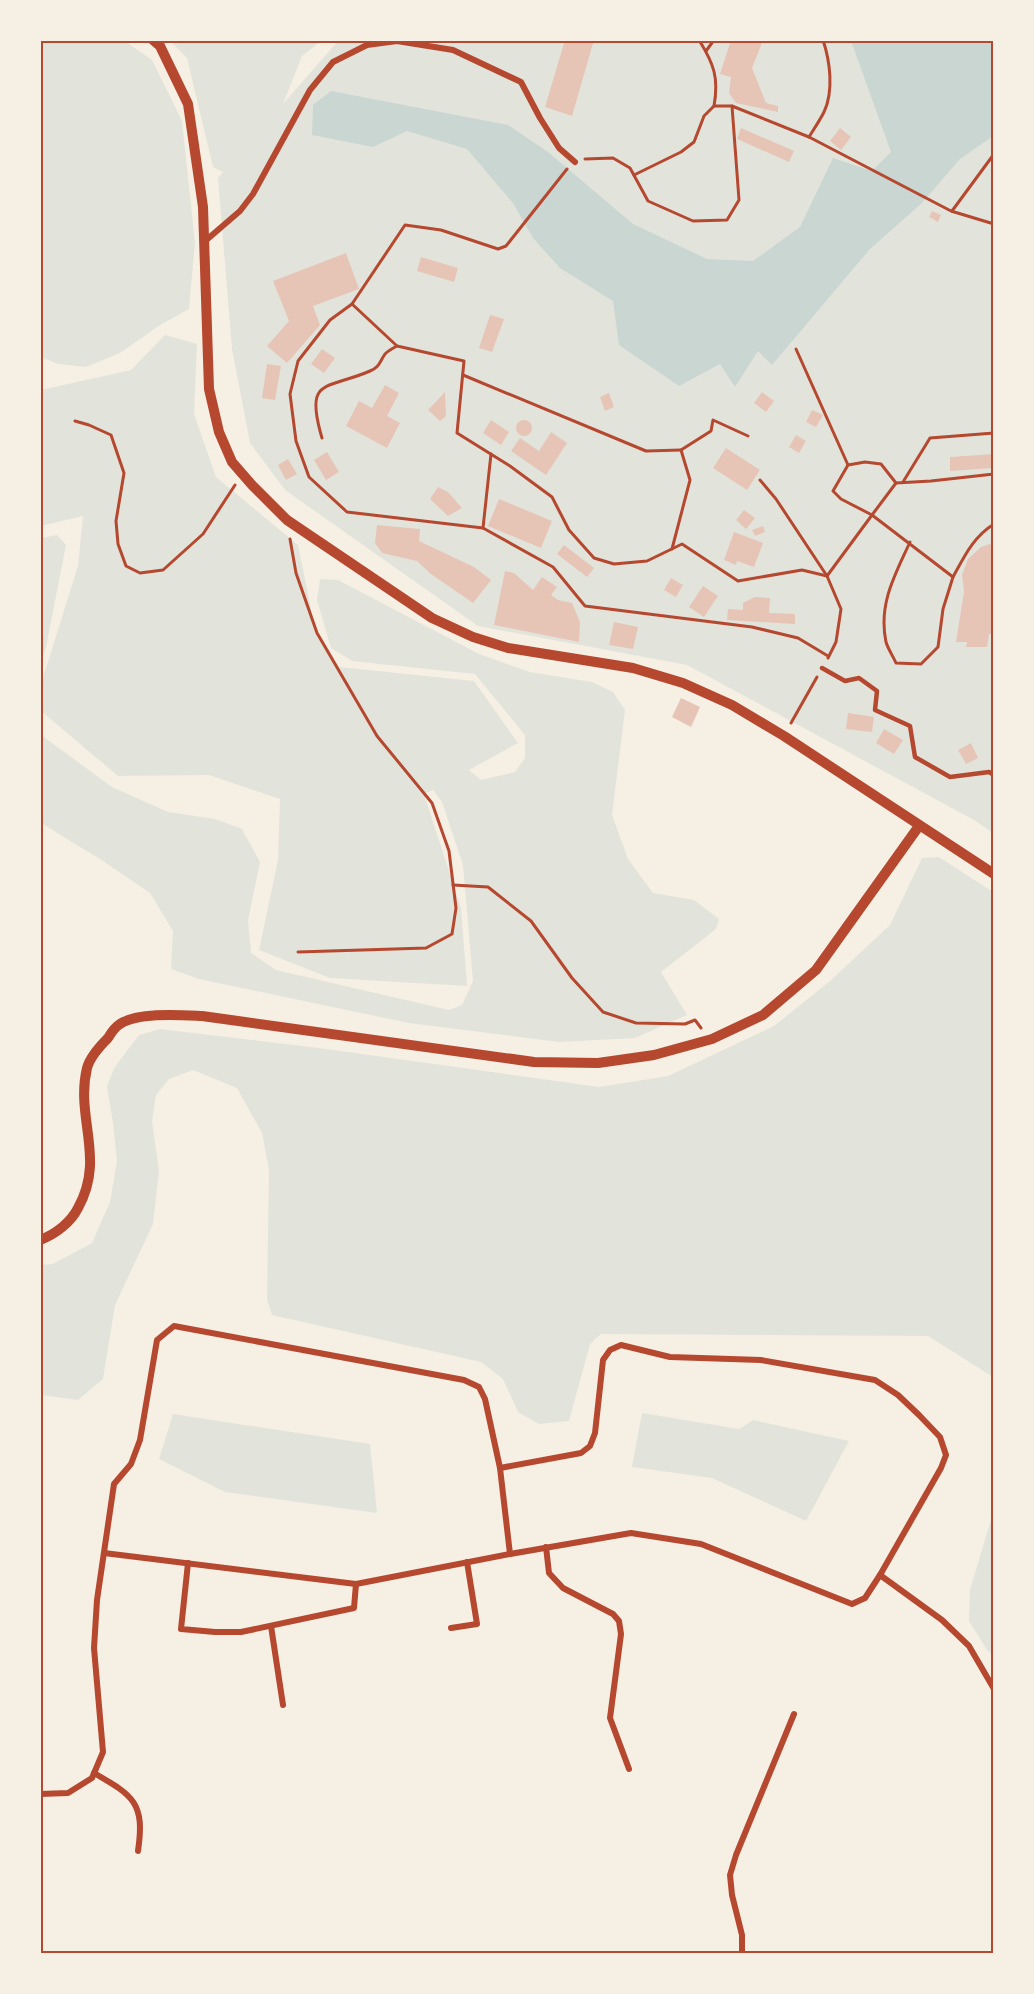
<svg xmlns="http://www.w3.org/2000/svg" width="1034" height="1994" viewBox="0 0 1034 1994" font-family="'DejaVu Sans',sans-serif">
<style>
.green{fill:#e2e4dc}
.water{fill:#c9d6d2}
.building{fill:#e6c5b7}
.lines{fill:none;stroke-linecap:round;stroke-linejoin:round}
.path{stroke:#b5482f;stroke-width:3}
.service{stroke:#b5482f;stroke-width:4.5}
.minor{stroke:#b5482f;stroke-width:6}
.tertiary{stroke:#b5482f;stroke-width:10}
.neatline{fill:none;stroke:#b5482f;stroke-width:2}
</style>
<rect width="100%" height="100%" fill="#f6efe4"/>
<!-- green -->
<g class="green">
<polygon points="40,41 125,41 152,60 182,121 195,243 189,309 160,325 120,353 86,367 58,364 41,357"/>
<polygon points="170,41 321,41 302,56 283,104 338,41 993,41 993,833 974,820 687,665 478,626 285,490 250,443 232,349 218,178 223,172 213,167 187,58"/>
<polygon points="165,335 197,344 194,414 216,477 298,545 316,633 339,667 474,681 518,743 469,770 481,780 515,772 525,758 525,735 475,674 352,661 331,648 317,600 320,579 338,580 479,654 530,672 592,682 613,692 625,710 612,815 628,859 653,893 694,900 719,919 716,929 661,972 687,1015 635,1038 559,1042 409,1023 199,979 171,969 173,931 150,893 103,861 41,823 41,735 112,787 168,812 215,819 242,829 260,862 248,920 251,953 276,970 449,1010 462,1005 473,981 463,865 442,802 433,790 424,794 461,908 467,986 330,978 259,950 278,860 280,799 209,775 118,776 41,711 41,684 78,566 83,516 41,526 41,390 131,370"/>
<polygon points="57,535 66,545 46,647 41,660 41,538"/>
<polygon points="939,857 993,892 993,1377 928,1336 601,1334 590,1344 569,1421 539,1424 518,1412 503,1379 481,1362 272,1315 267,1299 269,1170 262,1133 237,1088 193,1070 169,1079 156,1095 152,1121 159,1171 153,1224 115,1305 103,1379 78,1400 41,1395 41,1265 53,1264 92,1243 110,1202 117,1161 113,1123 107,1087 114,1068 139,1035 160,1029 319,1048 599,1087 668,1076 774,1026 830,981 890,925 922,858"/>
<polygon points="642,1413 739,1429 753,1420 849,1441 806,1521 712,1478 632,1467"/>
<polygon points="173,1414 370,1444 377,1513 225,1492 159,1459"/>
<polygon points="993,1513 993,1655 987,1650 969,1621 970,1590"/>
</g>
<!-- water -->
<polygon class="water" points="851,41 993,41 993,136 960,159 922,203 870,249 772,365 758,351 735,387 720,364 679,386 619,345 613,301 560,268 533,238 513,203 467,149 407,131 373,147 312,135 313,105 331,91 508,125 548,152 633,224 707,259 753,261 800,227 833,158 872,171 891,152"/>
<!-- building -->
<g class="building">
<polygon points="565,40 594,40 572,116 545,107"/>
<polygon points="731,40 761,40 762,43 752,68 766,103 778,106 778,112 736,103 729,93 731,77 720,74"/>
<polygon points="741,128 794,151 789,162 737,139"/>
<polygon points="840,128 851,137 841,150 830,141"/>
<polygon points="932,211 941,215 938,222 929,217"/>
<polygon points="346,253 359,289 313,306 320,325 287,363 267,346 289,321 273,281"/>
<polygon points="421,257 458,268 454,282 417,271"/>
<polygon points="490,315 504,319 492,352 479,348"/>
<polygon points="322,349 335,358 324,373 311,364"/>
<polygon points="267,364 281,366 275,400 262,398"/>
<polygon points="385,385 399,393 387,416 400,423 387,448 346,426 359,401 372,408"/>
<polygon points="445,392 446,416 440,421 428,410"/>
<polygon points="762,392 774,401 766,412 754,403"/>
<polygon points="609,393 614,407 605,411 600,397"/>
<polygon points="812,410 823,415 816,427 806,422"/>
<circle cx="524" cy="428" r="8"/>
<polygon points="491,420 509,432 501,445 483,433"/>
<polygon points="551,432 567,443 546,475 511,451 520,438 539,451"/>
<polygon points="796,435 806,441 799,453 789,447"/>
<polygon points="726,448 760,470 747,490 713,468"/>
<polygon points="327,452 339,472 326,480 314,460"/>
<polygon points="994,454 994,468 950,471 950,457"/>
<polygon points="288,459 297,474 286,480 278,465"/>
<polygon points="438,487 448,492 462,508 448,516 430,499"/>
<polygon points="499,499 552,521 541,548 488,526"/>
<polygon points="744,510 755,518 746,529 736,520"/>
<polygon points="377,525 420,529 419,541 474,567 491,580 473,603 431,574 417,561 382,553 375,543"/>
<polygon points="763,526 765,532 755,536 752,530"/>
<polygon points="734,532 763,543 754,567 737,561 736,565 724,560"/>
<polygon points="989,544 994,545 994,634 989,634 987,647 966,647 967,642 956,642 964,592 962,575 968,559 981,547"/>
<polygon points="564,545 594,568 587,577 557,554"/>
<polygon points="505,571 514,573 533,590 542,577 557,587 551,595 558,600 572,603 580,622 579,642 494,625"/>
<polygon points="671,578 683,585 676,597 664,590"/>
<polygon points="703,586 718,596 704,617 689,607"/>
<polygon points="755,597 770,598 769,613 795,614 795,624 727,620 728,609 743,610 743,603"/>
<polygon points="614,622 638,627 633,649 609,645"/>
<polygon points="681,698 700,707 691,727 672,717"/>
<polygon points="848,713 874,717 872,732 846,729"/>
<polygon points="884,729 903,740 894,754 876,743"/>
<polygon points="971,743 978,758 966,764 958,750"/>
</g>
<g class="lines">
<!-- path -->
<g class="path">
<path d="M 699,40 C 714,64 719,78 714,106"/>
<polyline points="706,51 714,40"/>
<path d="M 809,137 C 814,129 820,120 824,112 C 834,91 830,61 823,40"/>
<polyline points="585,159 613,158 630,168 648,201 693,221 727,220 739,200 732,106 809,137 951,211 994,224"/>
<polyline points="567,169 506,246 498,249 441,230 405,225 352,304 397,346 464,361 457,433 510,466 552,497 569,530 594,558 614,564 647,561 682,544 738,581 802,570 827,576 841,609 836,642 828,658"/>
<polyline points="634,175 681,152 694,142 704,116 714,106 732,106"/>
<polyline points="952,211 994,154"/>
<polyline points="352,304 330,320 298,361 290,394 296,441 309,477 347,512 483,528"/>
<polyline points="796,349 848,465"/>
<polyline points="463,375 646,451 681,450"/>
<polyline points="75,421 89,425 111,435 124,473 116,521 118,544 126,566 140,573 163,570 203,534 235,485"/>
<path d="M 322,438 C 304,377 326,390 370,371 C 380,367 380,361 385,354 C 388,351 393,348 397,346"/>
<polyline points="491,454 483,528 553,567 585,606 752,627 798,638 828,656"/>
<polyline points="760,480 776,499 827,576 872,515 841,499 833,491 848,465 865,462 881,464 896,483"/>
<polyline points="903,482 930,438 994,433"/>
<polyline points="290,539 296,573 317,633 377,736 432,803 449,851 456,908 452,934 426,948 298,952"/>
<path d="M 910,542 C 895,575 878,604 886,642 C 888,649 893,656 896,663 L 921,664 L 938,647 L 943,609 L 953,577 L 872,515 L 896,483 L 931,481 L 994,474"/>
<polyline points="672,549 690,480 681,450 711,431 713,420 748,436"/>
<path d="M 953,577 C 964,557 973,537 994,524"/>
<polyline points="791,723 817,677"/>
<polyline points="453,885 488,887 531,921 572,978 603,1012 636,1023 685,1024 695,1020 701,1028"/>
</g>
<!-- service -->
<polyline class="service" points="822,668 845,681 859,678 877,691 875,710 910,726 915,757 950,777 989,772 994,775"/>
<!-- minor -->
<g class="minor">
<polyline points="204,242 240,211 253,194 310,90 333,62 367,45 397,41 453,50 521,82 540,118 559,148 575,162"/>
<polyline points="546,1547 549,1573 563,1588 613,1614 619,1621 621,1634 610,1718 629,1769"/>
<polyline points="104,1553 356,1584 510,1554 631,1533 701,1544 852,1604 865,1598 880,1575 941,1468 946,1455 940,1437 919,1415 898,1395 875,1380 761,1360 670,1357 621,1345 610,1350 603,1360 595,1433 590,1446 581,1453 500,1468"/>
<polyline points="188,1563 181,1629 215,1632 241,1632 354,1608 356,1584"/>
<polyline points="880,1575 942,1620 969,1646 994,1689"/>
<polyline points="271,1626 283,1705"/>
<polyline points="451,1628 477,1624 467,1562"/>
<path d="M 94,1773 C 134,1796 145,1803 138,1851"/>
<polyline points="40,1794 68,1793 92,1778 103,1752 94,1648 97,1600 114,1484 131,1464 140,1440 157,1340 174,1326 464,1380 479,1387 485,1399 500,1468 510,1554"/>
<polyline points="742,1954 742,1935 732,1895 730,1875 736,1855 794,1714"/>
</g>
<!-- tertiary -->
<g class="tertiary">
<polyline points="153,40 160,46 188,104 203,207 209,389 219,432 232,462 252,485 287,520 432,618 473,637 508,648 633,668 683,683 732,705 784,736 994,874"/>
<path d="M 40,1240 C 56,1234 71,1222 78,1208 C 106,1158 75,1118 87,1068 C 90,1057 100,1046 108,1038 C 111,1033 115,1027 120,1024 C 138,1012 180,1015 202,1016 L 534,1062 L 598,1063 L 654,1055 L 712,1039 L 763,1015 L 816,970 L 919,826"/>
</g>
</g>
<!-- border -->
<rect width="1034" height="1994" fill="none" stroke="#f6efe4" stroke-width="84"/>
<rect x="42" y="42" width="950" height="1910" class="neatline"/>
</svg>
